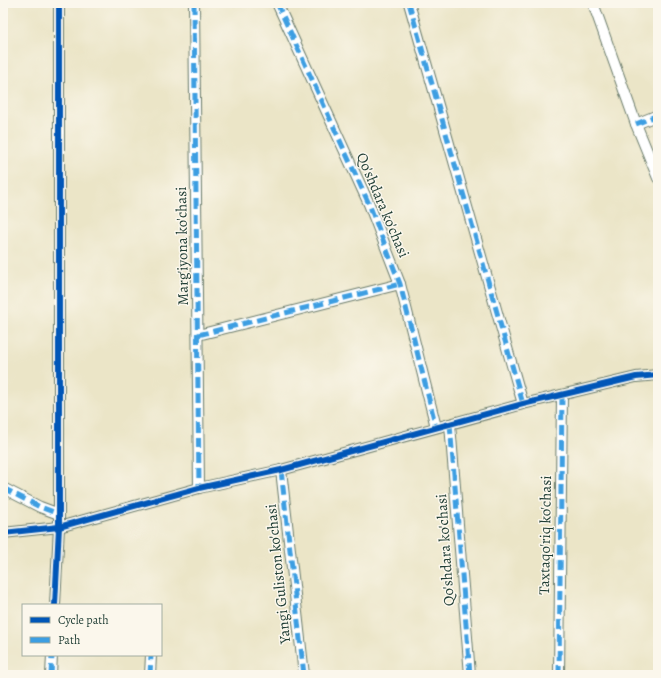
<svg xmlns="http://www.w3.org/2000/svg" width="661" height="678" viewBox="0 0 661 678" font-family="Alegreya,serif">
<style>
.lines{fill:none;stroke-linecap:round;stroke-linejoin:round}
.minor-casing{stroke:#667867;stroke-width:12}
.minor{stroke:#fff;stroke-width:10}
.quiet{stroke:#3c9ee2;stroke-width:5;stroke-dasharray:10 5;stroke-linecap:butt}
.cycleway-casing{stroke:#fbf7ec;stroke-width:8}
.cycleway{stroke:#0057b8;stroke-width:6}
.labels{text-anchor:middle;stroke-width:3;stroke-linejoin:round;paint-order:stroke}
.street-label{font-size:15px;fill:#1f3d34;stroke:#fbf7ec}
</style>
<rect width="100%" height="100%" fill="#fbf7ec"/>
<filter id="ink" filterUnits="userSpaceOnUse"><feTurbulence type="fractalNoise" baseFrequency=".025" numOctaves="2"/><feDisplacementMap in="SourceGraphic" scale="8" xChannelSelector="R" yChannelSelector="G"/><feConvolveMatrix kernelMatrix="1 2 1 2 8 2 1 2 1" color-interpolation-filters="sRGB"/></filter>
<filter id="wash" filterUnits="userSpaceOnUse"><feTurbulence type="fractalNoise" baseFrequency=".012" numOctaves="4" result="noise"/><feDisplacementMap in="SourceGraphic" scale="16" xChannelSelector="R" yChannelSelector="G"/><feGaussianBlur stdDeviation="0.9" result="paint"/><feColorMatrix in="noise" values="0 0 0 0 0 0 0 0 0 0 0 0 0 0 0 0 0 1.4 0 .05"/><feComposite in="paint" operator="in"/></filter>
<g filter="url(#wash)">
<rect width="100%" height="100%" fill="#ebe5c7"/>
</g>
<g filter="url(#ink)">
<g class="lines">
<defs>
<g id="minor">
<polyline points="194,3 199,488"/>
<polyline points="277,3 369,204 400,284 436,427"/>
<polyline points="409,3 523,404"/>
<polyline points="593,3 636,124 658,178"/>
<polyline points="636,124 658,115"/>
<polyline points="198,335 400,284"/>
<polyline points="450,424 470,675"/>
<polyline points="281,470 304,675"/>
<polyline points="3,488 40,507 59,514"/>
<polyline points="3,533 59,527 199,488 281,470 523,404 636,377 658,375"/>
<polyline points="55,605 59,527 59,3"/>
<polyline points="51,675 52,655"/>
<polyline points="150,675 151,655"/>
<polyline points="559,675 562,395"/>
</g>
</defs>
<!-- minor casing -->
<use href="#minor" class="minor-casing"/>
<!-- minor -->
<use href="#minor" class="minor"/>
<!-- quiet -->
<g class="quiet">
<polyline points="194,3 199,488"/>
<polyline points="277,3 369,204 400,284 436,427"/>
<polyline points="409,3 523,404"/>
<polyline points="636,124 658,115"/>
<polyline points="198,335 400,284"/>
<polyline points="450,424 470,675"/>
<polyline points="281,470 304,675"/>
<polyline points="3,488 40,507 59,514"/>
<polyline points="51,675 52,655"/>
<polyline points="150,675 151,655"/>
<polyline points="559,675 562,395"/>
</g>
<defs>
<g id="cycleway">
<polyline points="3,533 59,527 199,488 281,470 523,404 636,377 658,375"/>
<polyline points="55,605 59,527 59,3"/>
</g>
</defs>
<!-- cycleway casing -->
<use href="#cycleway" class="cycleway-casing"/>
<!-- cycleway -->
<use href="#cycleway" class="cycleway"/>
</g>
</g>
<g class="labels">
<!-- street labels -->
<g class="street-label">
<text transform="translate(383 205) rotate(67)" y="5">Qo'shdara ko'chasi</text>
<text transform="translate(182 246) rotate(-91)" y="5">Marg'iyona ko'chasi</text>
<text transform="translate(545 535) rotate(-89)" y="5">Taxtaqo'riq ko'chasi</text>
<text transform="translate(445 550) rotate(-94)" y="5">Qo'shdara ko'chasi</text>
<text transform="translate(278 574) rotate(-96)" y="5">Yangi Guliston ko'chasi</text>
</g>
</g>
<!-- margin -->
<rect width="661" height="678" fill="none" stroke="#fbf7ec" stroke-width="16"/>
<!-- legend -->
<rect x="22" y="604" width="140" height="52" fill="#fbf7ec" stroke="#a3ada2"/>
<rect x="30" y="617" width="20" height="6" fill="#0057b8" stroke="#a3ada2"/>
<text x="58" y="624" font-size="12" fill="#1f3d34">Cycle path</text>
<rect x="30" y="637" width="20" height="6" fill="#3c9ee2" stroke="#a3ada2"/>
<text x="58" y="644" font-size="12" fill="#1f3d34">Path</text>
</svg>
